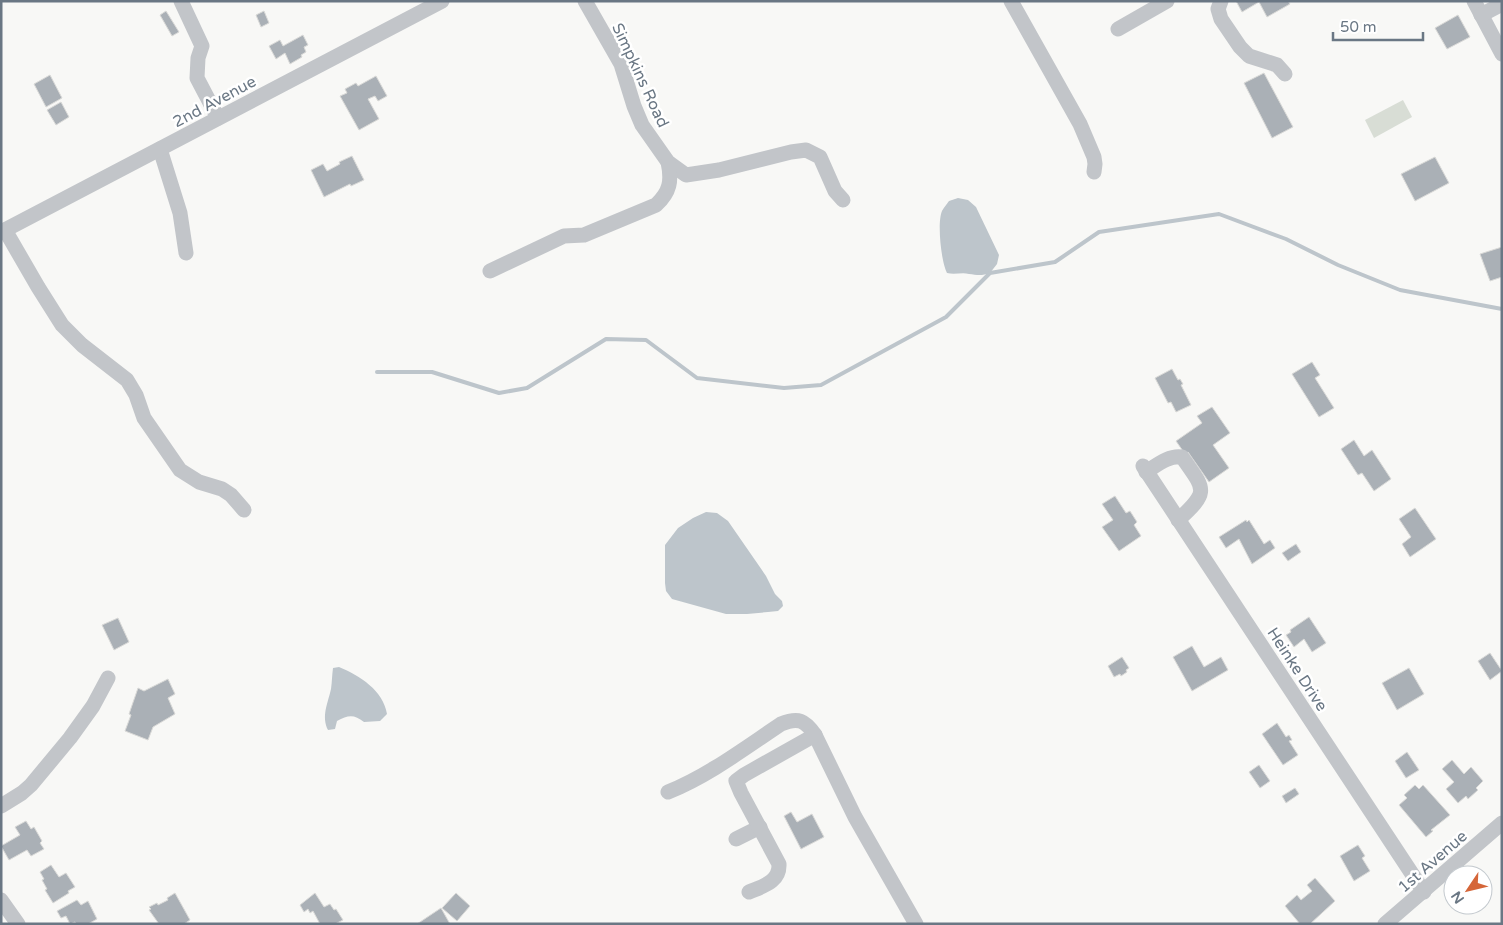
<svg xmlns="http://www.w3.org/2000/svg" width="1503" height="925" viewBox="0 0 1503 925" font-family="'Varela Round',sans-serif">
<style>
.green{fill:#d8ddd5}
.water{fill:#bdc5cb}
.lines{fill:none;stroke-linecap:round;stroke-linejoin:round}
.stream{stroke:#bdc5cb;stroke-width:4}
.building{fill:#aab0b6;stroke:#dadad8}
.minor{stroke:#c2c5c9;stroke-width:15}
.labels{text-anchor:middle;stroke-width:5;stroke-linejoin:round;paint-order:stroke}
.street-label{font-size:16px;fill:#6a7784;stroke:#fff}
</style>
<rect width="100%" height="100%" fill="#f8f8f6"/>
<!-- green -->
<polygon class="green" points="1403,100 1412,117 1374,138 1365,120"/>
<!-- water -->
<g class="water">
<path d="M 958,198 L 968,200 L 976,207 L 999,255 L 997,264 L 990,273 C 982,276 977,275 969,274 C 962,272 955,275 947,273 C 941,261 937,223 942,211 C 944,207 947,204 949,201 Z"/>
<polygon points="706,512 717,513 728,521 766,576 775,594 782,601 783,606 778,611 768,612 747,614 726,614 672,599 666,591 665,583 665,545 678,528 693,518"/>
<path d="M 339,667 C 360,676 383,690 387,714 L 380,721 L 364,722 C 354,714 348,715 337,721 L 335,729 L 328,730 C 321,716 328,703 331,689 C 332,682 332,675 333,668 Z"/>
</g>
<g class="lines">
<!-- stream -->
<polyline class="stream" points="377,372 432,372 499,393 527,388 606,339 646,340 697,378 784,388 821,385 946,317 990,273 1055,262 1099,232 1219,214 1286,239 1338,265 1400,290 1502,309"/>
</g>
<!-- building -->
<g class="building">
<polygon points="1236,1 1288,1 1290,4 1267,17 1259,2 1242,12"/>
<polygon points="166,11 179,32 172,36 160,15"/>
<polygon points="264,11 269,23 261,27 256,15"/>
<polygon points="1458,15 1470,37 1447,49 1435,28"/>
<polygon points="303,35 308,45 304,47 306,52 301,55 302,57 290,64 285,53 276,59 269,46 280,40 283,46"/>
<polygon points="1264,73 1293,127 1272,138 1244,83"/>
<polygon points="50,75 62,98 46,107 34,84"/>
<polygon points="376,76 387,96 378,101 375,96 368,99 379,119 359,130 340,96 347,93 345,89 356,83 358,86"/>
<polygon points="61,102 69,117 56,125 47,110"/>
<polygon points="352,156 364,180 351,186 350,184 324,197 311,170 323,164 327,171 340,164 339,162"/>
<polygon points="1435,157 1449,183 1415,201 1401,174"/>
<polygon points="1502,247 1502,277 1490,281 1480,254"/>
<polygon points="1312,362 1320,375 1315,378 1334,408 1319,417 1292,374"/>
<polygon points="1172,369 1178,380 1180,379 1183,384 1181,385 1191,405 1176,412 1171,402 1168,403 1155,378"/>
<polygon points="1212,407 1230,433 1213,445 1229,468 1209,482 1188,452 1185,454 1176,441 1202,423 1197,416"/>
<polygon points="1354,440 1364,456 1372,450 1391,479 1374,491 1362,473 1358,475 1341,449"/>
<polygon points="1115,496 1126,513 1130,511 1137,522 1134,525 1141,536 1119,551 1102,527 1113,520 1102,504"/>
<polygon points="1415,508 1436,539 1410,557 1402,544 1411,537 1399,519"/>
<polygon points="1246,520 1247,522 1249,520 1264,544 1270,540 1275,548 1252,564 1239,539 1226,548 1219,537"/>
<polygon points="1296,544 1301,552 1288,561 1282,553"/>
<polygon points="1309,617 1326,643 1312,652 1304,639 1294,647 1286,635 1291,632 1290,630"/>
<polygon points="118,618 129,642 114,650 102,625"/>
<polygon points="1192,646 1204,667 1221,657 1228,670 1192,691 1173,657"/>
<polygon points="1490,653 1502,671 1490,680 1478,661"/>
<polygon points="1122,657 1129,668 1126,670 1127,672 1121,676 1120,674 1114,677 1108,666"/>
<polygon points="1409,668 1424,694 1397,710 1382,683"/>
<polygon points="168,679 175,694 168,698 175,714 153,727 148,740 125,731 131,715 129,714 138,688 144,691"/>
<polygon points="1277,723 1286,737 1289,735 1292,740 1289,741 1298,755 1283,765 1262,734"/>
<polygon points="1407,752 1419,770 1406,778 1395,761"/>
<polygon points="1452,760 1464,774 1471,767 1483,781 1476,788 1478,790 1468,799 1466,796 1458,803 1446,789 1454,782 1442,769"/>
<polygon points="1259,765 1270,781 1260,788 1249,772"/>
<polygon points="1415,785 1419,789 1423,785 1450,815 1431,830 1433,831 1426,837 1399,805 1407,798 1404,795"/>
<polygon points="1295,788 1299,794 1286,803 1282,796"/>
<polygon points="791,812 797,822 812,814 824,837 801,849 784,816"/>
<polygon points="26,821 31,829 34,827 42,841 40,843 44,849 31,856 27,850 9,860 1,846 20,835 15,827"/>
<polygon points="1358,845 1365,856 1362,858 1370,871 1354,881 1340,856"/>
<polygon points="51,865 59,877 66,873 75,887 68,891 69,893 53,903 45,890 47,889 42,880 44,879 40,872"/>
<polygon points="1315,878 1335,901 1310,924 1300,924 1285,906 1297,895 1301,900 1312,891 1307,885"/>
<polygon points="175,893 190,920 184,924 159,924 149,910 151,909 149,907 157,903 158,905 168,900 167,898"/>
<polygon points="315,893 324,907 330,904 334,910 336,909 343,920 335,924 320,924 313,911 310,913 308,909 304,912 300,905"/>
<polygon points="456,893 470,906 457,921 442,908"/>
<polygon points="77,900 81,905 88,901 97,919 88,924 76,924 75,922 70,924 66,916 61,918 57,911"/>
<polygon points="441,908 450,924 417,924"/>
</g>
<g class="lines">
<!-- minor -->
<g class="minor">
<polyline points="181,1 202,46 198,58 197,78 218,118"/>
<polyline points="585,1 621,64 634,106 642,125 668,162 686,175 719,170 791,152 806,150 820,157 835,191 843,200"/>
<polyline points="1011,1 1080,124 1094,157 1095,164 1094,172"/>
<polyline points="1221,1 1218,9 1221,19 1240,47 1249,56 1277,65 1285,74"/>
<polyline points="1474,1 1502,54"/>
<polyline points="1481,15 1502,4"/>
<polyline points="1118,29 1167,1"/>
<polyline points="160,149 180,213 186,253"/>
<polyline points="5,230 38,287 62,325 82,345 127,380 136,395 144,418 180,470 199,482 222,489 231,495 244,510"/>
<polyline points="1,232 442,1"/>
<path d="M 490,271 L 564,236 L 584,235 L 656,205 C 670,192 672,181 668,162"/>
<polyline points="1143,466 1424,892"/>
<path d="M 1146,472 C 1157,465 1169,455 1182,457 C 1205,490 1210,491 1178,520"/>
<path d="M 668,792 C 708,776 745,748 781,724 C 798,717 805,720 815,735 L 855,817 L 916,924"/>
<polyline points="1,806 22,793 31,785 70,738 93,706 108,678"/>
<polyline points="736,839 760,827"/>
<path d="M 749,892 C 763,886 780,882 779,864 L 741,793 L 736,781 L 744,775 L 815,735"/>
<polyline points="1,900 18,924"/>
<polyline points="1385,924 1502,823"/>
</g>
</g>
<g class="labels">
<!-- street labels -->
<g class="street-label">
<text transform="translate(641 75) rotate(65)" y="6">Simpkins Road</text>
<text transform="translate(214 101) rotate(-28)" y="6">2nd Avenue</text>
<text transform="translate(1298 669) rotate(57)" y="6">Heinke Drive</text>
<text transform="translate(1432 861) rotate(-41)" y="6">1st Avenue</text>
</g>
</g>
<!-- border -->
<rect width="1503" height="925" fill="none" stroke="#6a7784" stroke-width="5"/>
<!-- north arrow -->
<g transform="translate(1468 890) rotate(235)"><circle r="24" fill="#ffffff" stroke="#c3c9ce"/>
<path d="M0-4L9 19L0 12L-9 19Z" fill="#d56639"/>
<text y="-8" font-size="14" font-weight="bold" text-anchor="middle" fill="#6a7784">N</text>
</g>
<!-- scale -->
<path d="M1333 32v8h90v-8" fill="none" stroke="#6a7784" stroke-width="2.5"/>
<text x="1340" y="32" font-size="15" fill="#6a7784" stroke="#ffffff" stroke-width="4" paint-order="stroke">50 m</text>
</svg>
